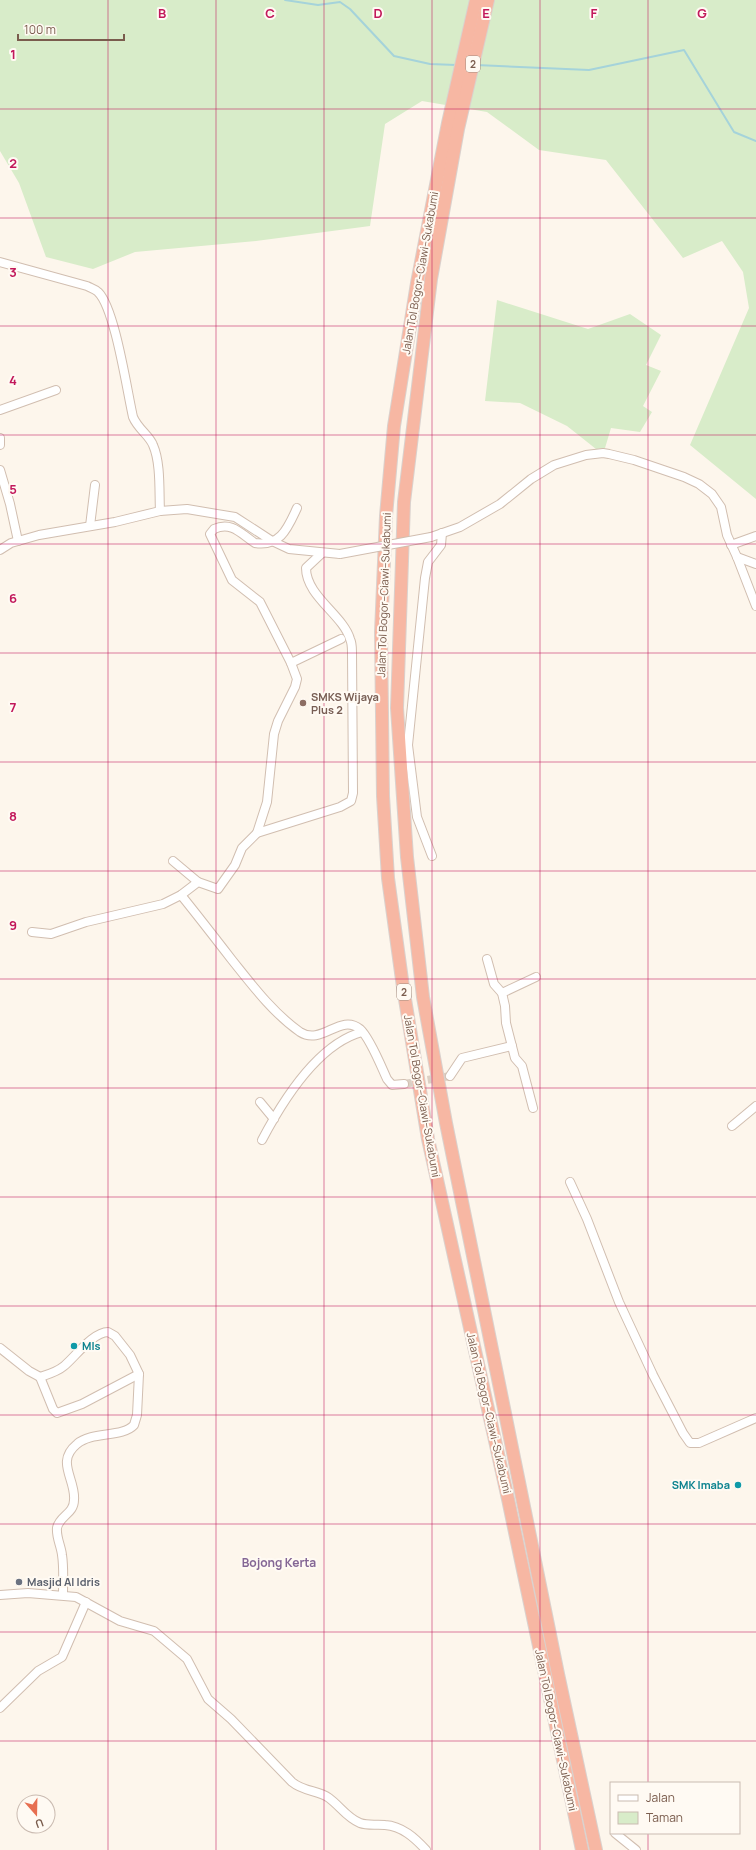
<svg xmlns="http://www.w3.org/2000/svg" width="756" height="1850" viewBox="0 0 756 1850" font-family="Manrope,sans-serif">
<style>
.green{fill:#d8ecc9}
.lines{fill:none;stroke-linecap:round;stroke-linejoin:round}
.stream{stroke:#a5d3da;stroke-width:2}
.minor-tunnel{stroke:#dcd0c4;stroke-width:8;stroke-dasharray:8 4;stroke-linecap:butt}
.minor-casing{stroke:#d1beb0;stroke-width:10}
.highway-casing{stroke:#dad1cd;stroke-width:14}
.minor{stroke:#fff;stroke-width:8}
.highway{stroke:#f7b7a3;stroke-width:12}
.minor-bridge-casing{stroke:#d1beb0;stroke-width:10;stroke-linecap:butt}
.minor-bridge{stroke:#fff;stroke-width:8}
.grid{fill:none;stroke:#c2185b;stroke-width:1;stroke-opacity:0.55}
.education-dot{fill:#8d6e63;stroke:#fffaf3;stroke-width:1.5}
.culture-dot{fill:#0f9aa8;stroke:#fffaf3;stroke-width:1.5}
.worship-dot{fill:#6b7280;stroke:#fffaf3;stroke-width:1.5}
.labels{text-anchor:middle;stroke-width:4;stroke-linejoin:round;paint-order:stroke}
.shield{fill:#fffaf3;stroke:#a28b7f;stroke-width:1}
.shield-label{font-size:10px;font-weight:bold;fill:#7a5c4d}
.street-label{font-size:11px;fill:#7a5c4d;stroke:#fffaf3}
.education-label{font-size:11px;font-weight:bold;fill:#785e54;stroke:#fffaf3;text-anchor:start}
.culture-label{font-size:11px;font-weight:bold;fill:#0d838f;stroke:#fffaf3;text-anchor:start}
.worship-label{font-size:11px;font-weight:bold;fill:#5b616d;stroke:#fffaf3;text-anchor:start}
.neighbourhood-label{font-size:12px;font-weight:bold;fill:#846695;stroke:#fffaf3}
.grid-label{font-size:13px;text-anchor:middle;font-weight:bold;fill:#c2185b;stroke:#fffaf3;stroke-width:4;stroke-linejoin:round;paint-order:stroke}
</style>
<rect width="100%" height="100%" fill="#fdf6ec"/>
<!-- green -->
<g class="green">
<polygon points="0,0 756,0 756,499 690,445 749,308 743,272 722,241 683,258 606,160 539,150 487,112 422,101 385,124 370,226 256,241 135,252 93,269 46,257 19,183 0,151"/>
<polygon points="497,300 588,329 630,314 661,335 646,365 661,371 643,406 652,412 640,432 611,428 605,448 596,449 567,426 520,403 485,401"/>
</g>
<g class="lines">
<!-- stream -->
<g class="stream">
<polyline points="285,0 318,5 340,2 350,9 394,56 430,64 456,65"/>
<polyline points="476,65 589,70 684,50 734,132 756,141"/>
</g>
<!-- minor-tunnel -->
<polyline class="minor-tunnel" points="404,1084 450,1076"/>
<defs>
<g id="minor">
<path d="M 0,262 L 87,286 C 91,288 95,289 98,292 C 115,308 127,391 133,417 C 138,429 149,435 153,445 C 161,463 159,492 160,511"/>
<polyline points="0,410 56,390"/>
<polyline points="0,438 0,445"/>
<polyline points="0,470 10,504 18,541"/>
<polyline points="90,526 95,485"/>
<polyline points="431,537 460,527 500,504 531,479 554,465 586,455 603,453 609,454 634,460 684,477 699,484 712,494 721,507 727,535 737,557 756,606"/>
<polyline points="731,545 756,536"/>
<polyline points="0,550 11,543 39,535 115,522 160,511 187,509 235,517 272,541 289,549 340,554"/>
<polyline points="737,557 756,564"/>
<polyline points="291,663 341,639"/>
<path d="M 257,833 L 267,802 L 274,734 L 278,721 L 295,687 L 297,679 L 291,663 L 260,602 L 232,580 L 210,534 L 214,529 C 232,521 241,534 255,543 C 281,547 288,527 297,508"/>
<polyline points="432,856 417,817 408,745 425,578 428,562 441,545 442,533"/>
<polyline points="173,861 198,882"/>
<path d="M 181,895 C 198,916 215,938 232,960 C 252,985 273,1013 300,1032 C 322,1046 340,1013 360,1029 C 370,1038 381,1066 387,1079 L 392,1085 L 404,1084"/>
<path d="M 32,932 L 51,934 L 86,922 L 163,904 L 181,895 L 198,882 L 218,889 L 235,865 L 242,848 L 257,833 L 340,807 L 351,801 L 353,793 L 352,652 C 352,648 352,643 350,639 C 343,615 306,596 306,568 L 322,553"/>
<polyline points="487,959 494,984 502,993 505,1006 506,1023 515,1058 522,1066 533,1108"/>
<polyline points="502,993 536,977"/>
<polyline points="450,1076 462,1058 512,1046"/>
<polyline points="260,1102 274,1119"/>
<polyline points="732,1126 756,1106"/>
<path d="M 262,1140 C 282,1102 318,1044 362,1032"/>
<polyline points="570,1182 587,1219 619,1302 653,1375 683,1433 690,1443 699,1443 756,1418"/>
<path d="M 0,1348 L 29,1371 L 40,1377 C 49,1374 57,1372 64,1366 C 75,1357 93,1332 108,1332 L 115,1336 L 130,1355 L 139,1374 L 137,1415 L 134,1425 C 122,1438 92,1431 77,1444 C 55,1462 76,1479 74,1500 C 74,1514 59,1516 57,1528 C 56,1537 61,1546 62,1555 C 64,1568 63,1582 63,1595"/>
<polyline points="40,1377 53,1409 57,1413 82,1404 139,1374"/>
<path d="M 0,1595 L 28,1593 L 76,1597 L 120,1621 L 154,1631 L 187,1659 L 208,1699 L 231,1719 L 292,1782 C 304,1792 318,1790 329,1798 C 340,1806 347,1818 360,1823 C 368,1826 377,1824 385,1825 C 402,1826 415,1838 426,1850"/>
<polyline points="0,1708 38,1671 62,1657 86,1602"/>
<polyline points="615,1833 636,1850"/>
</g>
<g id="highway">
<polyline points="476,0 448,123 417,283 394,426 386,516 381,632 383,796 388,878 403,987 428,1139 508,1499 582,1850"/>
<polyline points="488,0 458,129 431,279 404,502 397,708 407,857 423,997 446,1123 558,1674 596,1850"/>
</g>
</defs>
<!-- minor casing -->
<use href="#minor" class="minor-casing"/>
<!-- highway casing -->
<use href="#highway" class="highway-casing"/>
<!-- minor -->
<use href="#minor" class="minor"/>
<!-- highway -->
<use href="#highway" class="highway"/>
<defs>
<polyline id="minor-bridge" points="340,554 431,537"/>
</defs>
<!-- minor-bridge casing -->
<use href="#minor-bridge" class="minor-bridge-casing"/>
<!-- minor-bridge -->
<use href="#minor-bridge" class="minor-bridge"/>
</g>
<!-- grid -->
<path class="grid" d="M 108,0 L 108,1850M 216,0 L 216,1850M 324,0 L 324,1850M 432,0 L 432,1850M 540,0 L 540,1850M 648,0 L 648,1783M 0,109 L 756,109M 0,218 L 756,218M 0,326 L 756,326M 0,435 L 756,435M 0,544 L 756,544M 0,653 L 756,653M 0,762 L 756,762M 0,871 L 756,871M 0,979 L 756,979M 0,1088 L 756,1088M 0,1197 L 756,1197M 0,1306 L 756,1306M 0,1415 L 756,1415M 0,1524 L 756,1524M 0,1632 L 756,1632M 0,1741 L 756,1741M 648,1833 L 648,1850"/>
<!-- markers -->
<circle class="education-dot" cx="303" cy="703" r="4"/>
<g class="culture-dot">
<circle cx="74" cy="1346" r="4"/>
<circle cx="738" cy="1485" r="4"/>
</g>
<circle class="worship-dot" cx="19" cy="1582" r="4"/>
<g class="labels">
<!-- shield labels -->
<g class="shield">
<rect x="466" y="56" width="14" height="16" rx="3"/>
<rect x="397" y="984" width="14" height="16" rx="3"/>
</g>
<g class="shield-label">
<text x="473" y="68">2</text>
<text x="404" y="996">2</text>
</g>
<!-- street labels -->
<g class="street-label">
<text transform="translate(420 273) rotate(-80)" y="4">Jalan Tol Bogor–Ciawi–Sukabumi</text>
<text transform="translate(384 595) rotate(-88)" y="4">Jalan Tol Bogor–Ciawi–Sukabumi</text>
<text transform="translate(422 1096) rotate(80)" y="4">Jalan Tol Bogor–Ciawi–Sukabumi</text>
<text transform="translate(489 1413) rotate(77)" y="4">Jalan Tol Bogor–Ciawi–Sukabumi</text>
<text transform="translate(556 1730) rotate(78)" y="4">Jalan Tol Bogor–Ciawi–Sukabumi</text>
</g>
<!-- education labels -->
<g class="education-label">
<text x="311" y="701">SMKS Wijaya<tspan x="311" dy="13">Plus 2</tspan></text>
</g>
<!-- culture labels -->
<g class="culture-label">
<text x="82" y="1350">MIs</text>
<text x="730" y="1489" text-anchor="end">SMK Imaba</text>
</g>
<!-- worship labels -->
<g class="worship-label">
<text x="27" y="1586">Masjid Al Idris</text>
</g>
<!-- neighbourhood labels -->
<g class="neighbourhood-label">
<text x="279" y="1567">Bojong Kerta</text>
</g>
</g>
<g class="grid-label">
<text x="162" y="18">B</text>
<text x="270" y="18">C</text>
<text x="378" y="18">D</text>
<text x="486" y="18">E</text>
<text x="594" y="18">F</text>
<text x="702" y="18">G</text>
<text x="13" y="59">1</text>
<text x="13" y="168">2</text>
<text x="13" y="277">3</text>
<text x="13" y="385">4</text>
<text x="13" y="494">5</text>
<text x="13" y="603">6</text>
<text x="13" y="712">7</text>
<text x="13" y="821">8</text>
<text x="13" y="930">9</text>
</g>
<!-- legend -->
<rect x="610" y="1782" width="130" height="52" fill="#fffaf3" stroke="#cabbb1"/>
<rect x="618" y="1795" width="20" height="6" fill="#ffffff" stroke="#cabbb1"/>
<text x="646" y="1802" font-size="12" fill="#7a5c4d">Jalan</text>
<rect x="618" y="1812" width="20" height="12" fill="#d8ecc9" stroke="#cabbb1"/>
<text x="646" y="1822" font-size="12" fill="#7a5c4d">Taman</text>
<!-- north arrow -->
<g transform="translate(36 1814) rotate(160)"><circle r="19" fill="#fffaf3" stroke="#cabbb1"/>
<path d="M0-3L7 15L0 10L-7 15Z" fill="#e76f51"/>
<text y="-6" font-size="11" font-weight="bold" text-anchor="middle" fill="#7a5c4d">U</text>
</g>
<!-- scale -->
<path d="M18 34v6h106v-6" fill="none" stroke="#7a5c4d" stroke-width="2"/>
<text x="24" y="34" font-size="12" fill="#7a5c4d" stroke="#fffaf3" stroke-width="3" paint-order="stroke">100 m</text>
</svg>
